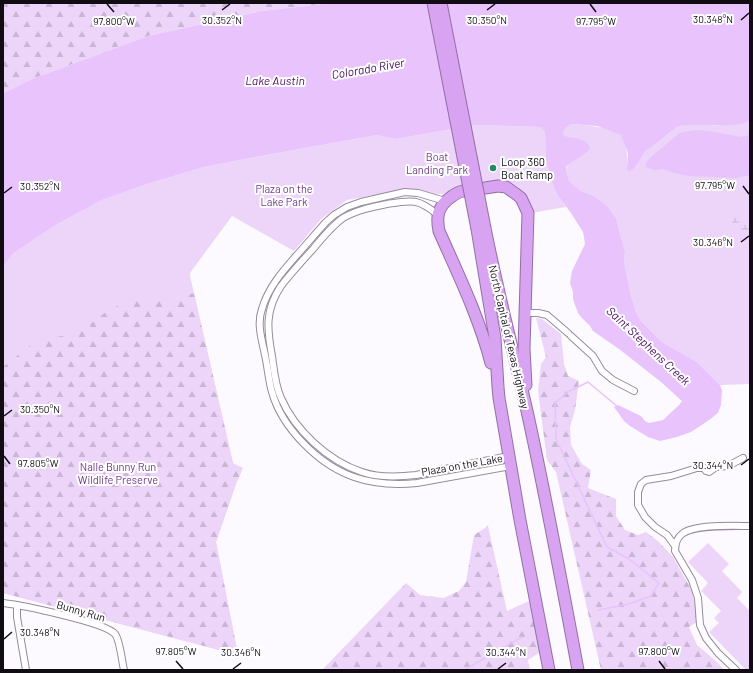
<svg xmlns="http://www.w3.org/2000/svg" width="753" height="673" viewBox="0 0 753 673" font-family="Barlow,sans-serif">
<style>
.green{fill:#ecd5f9}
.forest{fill:url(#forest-firs)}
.wetland{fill:url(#wetland-marsh)}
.water{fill:#e8c3fc}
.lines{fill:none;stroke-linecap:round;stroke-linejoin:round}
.stream{stroke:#e8c3fc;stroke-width:1.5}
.street-casing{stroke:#978a9e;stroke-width:8}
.highway-casing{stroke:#926fa4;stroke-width:13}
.street{stroke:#fff;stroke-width:6}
.highway{stroke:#d8a4f2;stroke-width:11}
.highway-bridge-casing{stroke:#926fa4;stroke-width:13;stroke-linecap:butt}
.highway-bridge{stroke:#d8a4f2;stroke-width:11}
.ticks{fill:none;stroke:#110c14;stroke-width:1.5}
.poi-dot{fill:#258964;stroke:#fff;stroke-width:1.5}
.labels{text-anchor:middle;stroke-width:4;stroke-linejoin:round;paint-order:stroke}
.park-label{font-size:11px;fill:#70388a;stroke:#fff}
.poi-label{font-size:11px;fill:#110c14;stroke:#fff;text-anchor:start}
.street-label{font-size:11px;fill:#110c14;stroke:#fff}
.water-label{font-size:12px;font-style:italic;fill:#480c5f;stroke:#fff}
.ticks-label{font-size:10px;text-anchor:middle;fill:#110c14;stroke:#fff;stroke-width:4;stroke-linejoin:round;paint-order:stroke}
</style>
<defs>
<pattern id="forest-firs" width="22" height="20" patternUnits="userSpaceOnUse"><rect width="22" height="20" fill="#ecd5f9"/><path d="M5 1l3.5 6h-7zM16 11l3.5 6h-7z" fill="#c9b6d5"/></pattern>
<pattern id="wetland-marsh" width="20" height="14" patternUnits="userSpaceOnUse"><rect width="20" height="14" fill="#ecd5f9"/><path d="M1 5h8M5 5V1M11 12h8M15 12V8" fill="none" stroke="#c9b6d5"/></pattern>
</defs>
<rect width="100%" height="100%" fill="#fdfaff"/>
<!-- green -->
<g class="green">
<path d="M 747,121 L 750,121 L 750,384 L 720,385 L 697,362 L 662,342 L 641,321 L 636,312 L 631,296 L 624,262 L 625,252 L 616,218 L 608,207 L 604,204 C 591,197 572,191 567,175 C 566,170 566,167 569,163 L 567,137 L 565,136 L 563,133 C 565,128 568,125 573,124 C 585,125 614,127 622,137 C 628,146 627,157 627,168 L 637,165 L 646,151 L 651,146 L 660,141 L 674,129 L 681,125 L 701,124 L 715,126 L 737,125 Z"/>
<polygon points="476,125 541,127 545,132 546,160 558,196 566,207 531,213 530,203 525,194 517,186 505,182 494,181 485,181 451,191 443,194 434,194 418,190 402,190 347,200 321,219 294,251 232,216 190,273 190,276 233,463 236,484 216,542 238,655 3,593 3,266 14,253 54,226 102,200 147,184 204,167 261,156 377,135 395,139"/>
<polygon points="708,543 729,564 722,571 742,592 737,598 750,611 750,670 746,670 709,632 719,623 714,618 721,611 701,591 708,583 688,562"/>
</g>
<!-- forest -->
<g class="forest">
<polygon points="3,3 331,3 262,11 148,36 32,79 3,93"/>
<polygon points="194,293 233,463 243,468 236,484 216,542 238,655 3,593 3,367 36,341 77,333 103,314 128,300 170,300"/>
<polygon points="536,318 542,319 561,334 564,364 568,376 579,381 575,410 570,427 571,445 582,464 591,470 588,488 616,499 616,516 625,530 638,535 646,532 658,541 673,557 691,589 695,604 697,622 689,627 697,645 710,656 719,664 724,670 601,670 556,472 547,460 538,391 541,364 546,357"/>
<polygon points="488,526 507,611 531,600 540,652 528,660 530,670 322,670 406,583 420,595 443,598 459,591 466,582 474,535"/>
</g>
<!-- wetland -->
<path class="wetland" d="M 736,217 L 744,217 L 750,224 L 750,233 C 740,231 739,229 732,222 L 733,218 Z"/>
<!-- water -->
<g class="water">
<path d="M 331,3 L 750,3 L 750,121 C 745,122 740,125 735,125 C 720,127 705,124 689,125 C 685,125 681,125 677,127 C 671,131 666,136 661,140 C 656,144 650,147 646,151 C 641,157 636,171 628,171 L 627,168 L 628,154 L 627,150 L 622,138 L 620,135 L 616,133 L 597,126 L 573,124 C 568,125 565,128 563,133 L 565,136 C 574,139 586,137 590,148 C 585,157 572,159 566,167 L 567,175 L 569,180 L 572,184 L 580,191 L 593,196 L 603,203 L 608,207 L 616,218 L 625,252 L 624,262 L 631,296 L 636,312 L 641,321 L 662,342 L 697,362 L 720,385 L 722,390 L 721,405 L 718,413 L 709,420 L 691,432 L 677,437 L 660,441 L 648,437 L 630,426 L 624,421 L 614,407 L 618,405 L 641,416 L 645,421 L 649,423 L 663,420 L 679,405 L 682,401 L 661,382 L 619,349 L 593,331 L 590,326 L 582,318 L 578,313 L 573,299 L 573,292 L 570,283 L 572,271 L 585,244 L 584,237 L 583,232 L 571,213 L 558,196 L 552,182 L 546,160 L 545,132 L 541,127 L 476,125 L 395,139 L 377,135 L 261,156 L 204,167 L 147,184 L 102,200 L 54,226 L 14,253 L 3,266 L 3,93 L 32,79 L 148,36 L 262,11 Z"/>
<polygon points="697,130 709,131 741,137 750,135 750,175 735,178 689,176 674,173 663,169 655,170 646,167 646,163 650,158 678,134 684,132"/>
</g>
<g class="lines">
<!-- stream -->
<g class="stream">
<polyline points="598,610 629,604 651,596 659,583 629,559 607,547 556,439 555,403 568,392 588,382 618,407"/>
<polyline points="464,670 522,637"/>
</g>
<defs>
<g id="street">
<path d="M 445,201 L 418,193 L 405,192 L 361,202 L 347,207 L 334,215 L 326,222 C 316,233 306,245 296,256 C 282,272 268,288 262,309 C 256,325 263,343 266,360 C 268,370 269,382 272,392 C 282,428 319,465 354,477 C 374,484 396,485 417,483 L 511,466"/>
<path d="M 438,215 C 418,198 411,200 387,204 C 372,207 357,210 343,218 C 332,226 322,238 313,249 C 302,261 291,273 281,286 C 265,310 267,329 272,356 C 274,370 275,385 281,398 C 295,430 328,461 362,472 C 379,478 399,477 416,475 L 509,456"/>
<polyline points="525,313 538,313 547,315 568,333"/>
<polyline points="571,336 593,356 602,371 613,380 634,391"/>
<polyline points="675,546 667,535 655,527 645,517 638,505 638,492 641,484 646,480 671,476 697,468 704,468 706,471 709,472 716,467 728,466 743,458"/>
<path d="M 3,603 C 21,605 105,622 115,634 C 120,640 122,662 124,670"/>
<polyline points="17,605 17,617 26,670"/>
<path d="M 736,670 L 718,653 L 706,638 L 700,625 L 698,598 L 692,580 L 675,551 C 675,545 677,538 682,534 C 694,524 734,526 750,526"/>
</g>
<g id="highway">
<polyline points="485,188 498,186 506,187 516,194 521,198 528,213 524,349 526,385"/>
<path d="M 463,191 C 458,192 455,194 451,197 C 438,206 436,216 439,231 C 458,274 479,317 491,363"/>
<path d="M 485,228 C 497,289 513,350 527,411 C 546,497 562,584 578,670"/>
<polyline points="477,229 495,338 498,387 499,398 520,520 549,670"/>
</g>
</defs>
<!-- street casing -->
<use href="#street" class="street-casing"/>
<!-- highway casing -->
<use href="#highway" class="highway-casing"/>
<!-- street -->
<use href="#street" class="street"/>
<!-- highway -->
<use href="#highway" class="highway"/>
<defs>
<g id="highway-bridge">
<polyline points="433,3 477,229"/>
<polyline points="441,3 485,228"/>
</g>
</defs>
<!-- highway-bridge casing -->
<use href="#highway-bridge" class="highway-bridge-casing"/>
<!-- highway-bridge -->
<use href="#highway-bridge" class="highway-bridge"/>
</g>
<!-- ticks -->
<path class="ticks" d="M 107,4 L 114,12M 590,4 L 596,12M 222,10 L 230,4M 487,10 L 495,4M 741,20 L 749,13M 743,186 L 749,194M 4,193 L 12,187M 741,242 L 749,236M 4,416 L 12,410M 4,456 L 10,464M 741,465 L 749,459M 4,639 L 12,632M 176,661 L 183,669M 659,661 L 665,669M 233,669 L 241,663M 498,669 L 506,663"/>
<!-- markers -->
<circle class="poi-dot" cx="493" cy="168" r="4"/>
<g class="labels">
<!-- park labels -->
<g class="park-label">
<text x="437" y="161">Boat<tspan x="437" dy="13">Landing Park</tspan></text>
<text x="284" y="193">Plaza on the<tspan x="284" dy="13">Lake Park</tspan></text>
<text x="118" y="471">Nalle Bunny Run<tspan x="118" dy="13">Wildlife Preserve</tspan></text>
</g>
<!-- poi labels -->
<g class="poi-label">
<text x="501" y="166">Loop 360<tspan x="501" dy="13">Boat Ramp</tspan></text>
</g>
<!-- street labels -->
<g class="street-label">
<text transform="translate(509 337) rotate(77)" y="4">North Capital of Texas Highway</text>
<text transform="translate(462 465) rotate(-10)" y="4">Plaza on the Lake</text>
<text transform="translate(81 611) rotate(16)" y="4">Bunny Run</text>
</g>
<!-- water labels -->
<g class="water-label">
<text transform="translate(368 69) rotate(-10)" y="4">Colorado River</text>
<text x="275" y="85">Lake Austin</text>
<text transform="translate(648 346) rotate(43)" y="4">Saint Stephens Creek</text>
</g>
</g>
<g class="ticks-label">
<text x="713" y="23">30.348°N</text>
<text x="222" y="24">30.352°N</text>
<text x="487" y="24">30.350°N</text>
<text x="114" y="25">97.800°W</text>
<text x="596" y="25">97.795°W</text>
<text x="715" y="189">97.795°W</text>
<text x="40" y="190">30.352°N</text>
<text x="713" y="246">30.346°N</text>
<text x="40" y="413">30.350°N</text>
<text x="38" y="467">97.805°W</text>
<text x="713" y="469">30.344°N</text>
<text x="40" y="636">30.348°N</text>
<text x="176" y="655">97.805°W</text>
<text x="659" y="655">97.800°W</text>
<text x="241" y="656">30.346°N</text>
<text x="506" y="656">30.344°N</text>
</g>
<!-- border -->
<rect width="753" height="673" fill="none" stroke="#110c14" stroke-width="8"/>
</svg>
